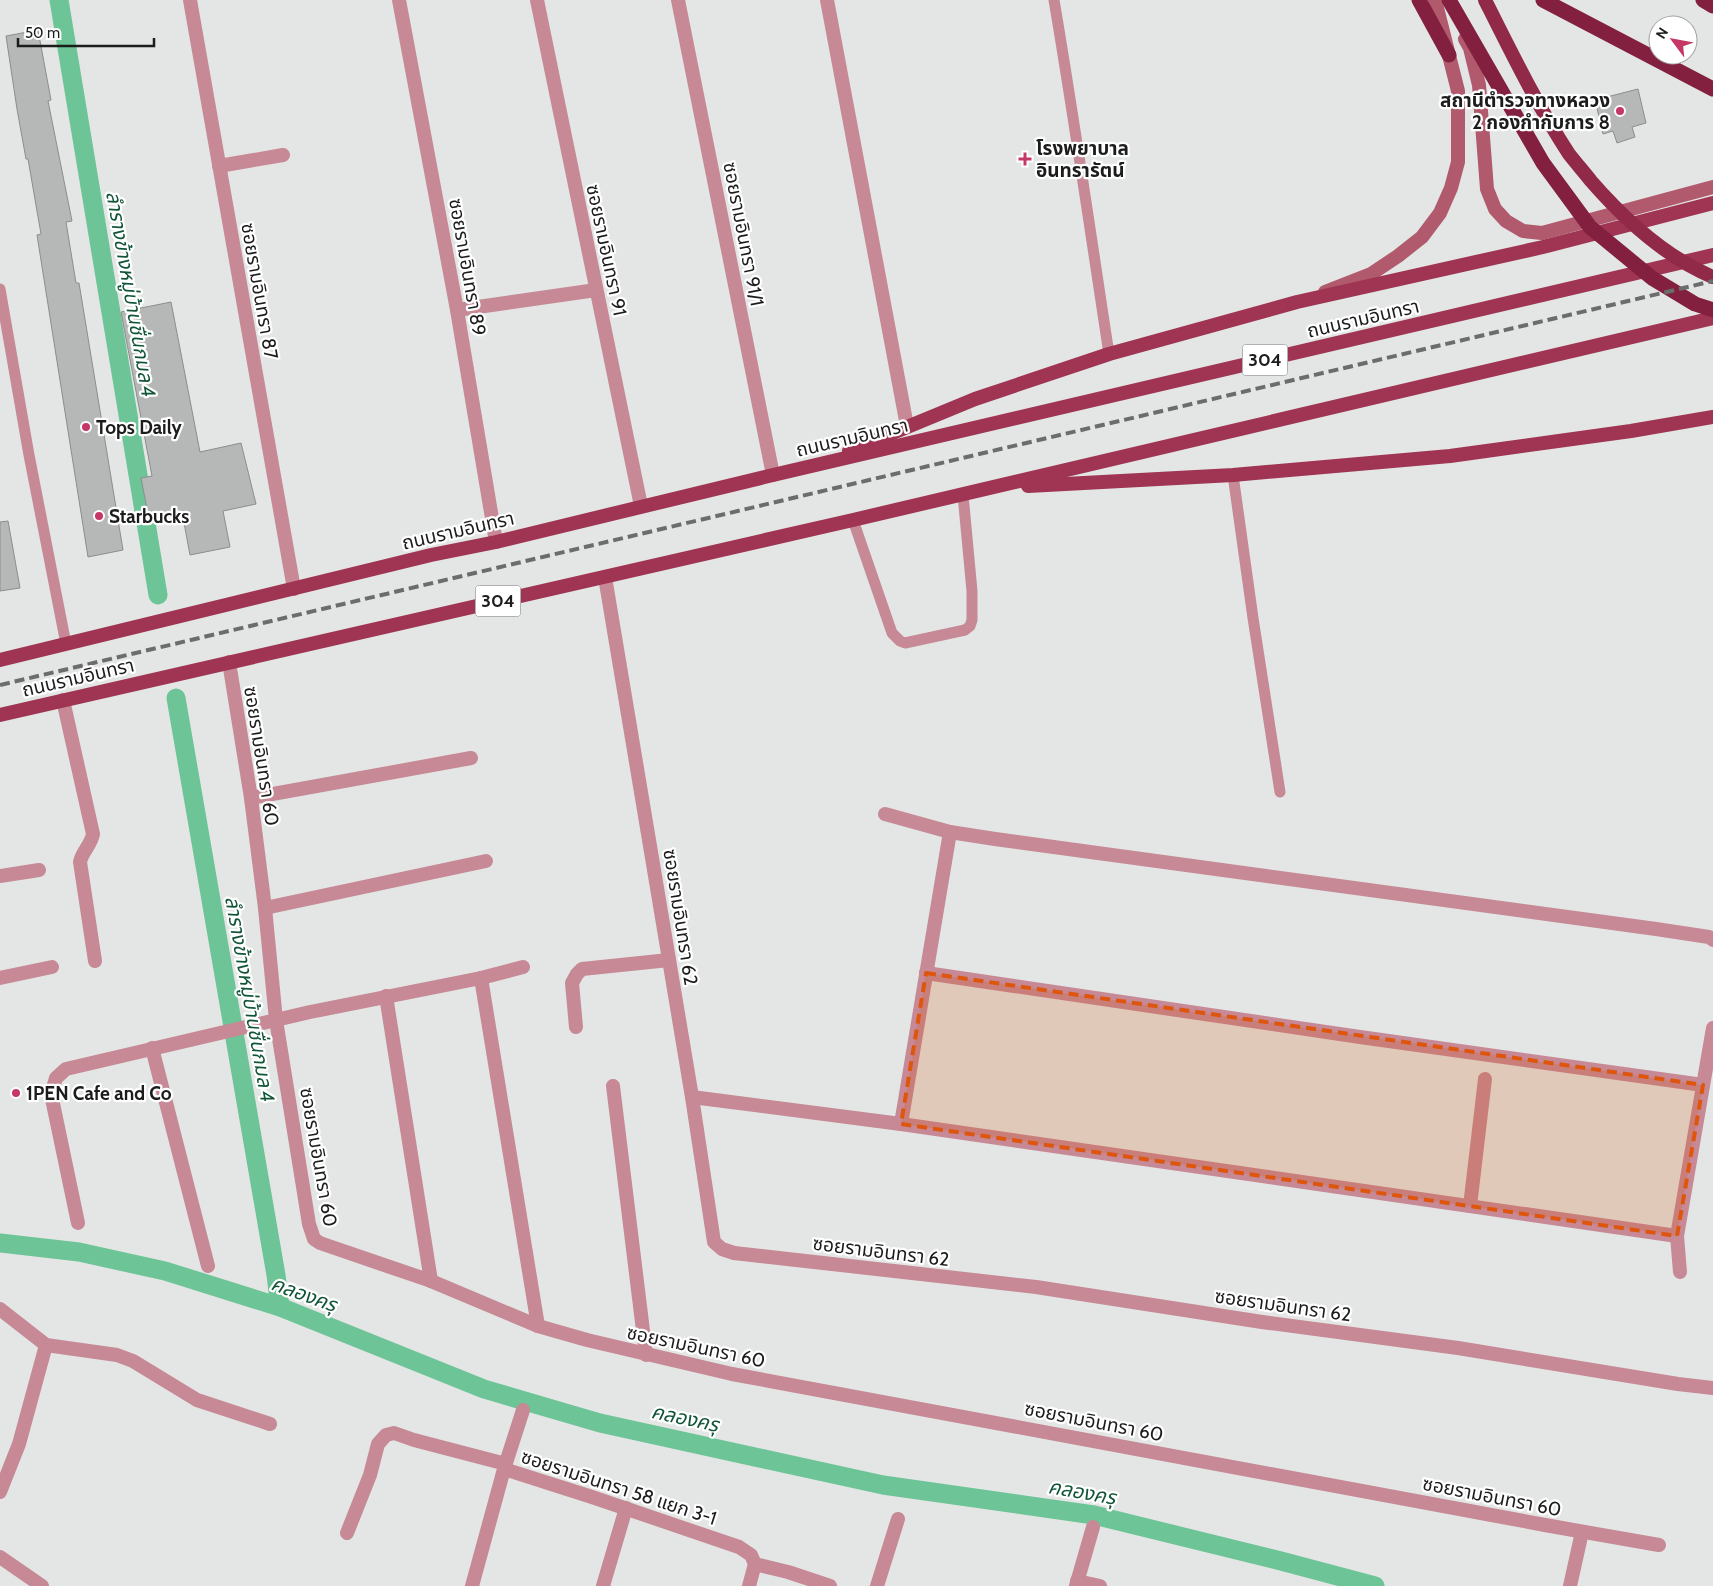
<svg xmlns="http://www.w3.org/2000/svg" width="1713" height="1586" viewBox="0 0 1713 1586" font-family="Cabin,'Noto Sans Thai',sans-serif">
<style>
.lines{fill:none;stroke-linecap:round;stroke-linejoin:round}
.canal{stroke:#6dc496;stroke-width:19}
.building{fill:#b5b8b6;stroke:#8b8e8c}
.service{stroke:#c68995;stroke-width:11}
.minor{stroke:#c68995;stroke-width:14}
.secondary{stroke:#b15a6e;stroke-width:14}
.primary{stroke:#9f3453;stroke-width:14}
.trunk{stroke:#912a49;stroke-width:14}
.motorway{stroke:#83203f;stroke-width:15}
.rail{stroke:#6b6d6c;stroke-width:4;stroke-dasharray:10 5;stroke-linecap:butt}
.marked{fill:#de560d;fill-opacity:0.2;stroke:#de560d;stroke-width:4;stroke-dasharray:10 6;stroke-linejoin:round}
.poi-dot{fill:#c53764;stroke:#fff;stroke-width:2}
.labels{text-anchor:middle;stroke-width:4.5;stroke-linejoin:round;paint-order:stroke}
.shield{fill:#fff;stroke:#5f605f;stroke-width:1}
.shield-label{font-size:18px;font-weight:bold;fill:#1b1c1b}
.poi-label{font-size:19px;font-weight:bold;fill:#1b1c1b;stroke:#fff;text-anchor:start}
.street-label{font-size:19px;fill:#1b1c1b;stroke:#fff}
.water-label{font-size:20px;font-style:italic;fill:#115537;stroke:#fff}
</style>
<rect width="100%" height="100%" fill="#e3e6e5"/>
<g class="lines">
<!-- canal -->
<g class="canal">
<polyline points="59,0 158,595"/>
<polyline points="176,698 276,1275 280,1307"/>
<polyline points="0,1243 79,1252 165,1271 280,1307 484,1389 600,1423 883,1485 1094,1515 1281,1561 1375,1586"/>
</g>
</g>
<!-- building -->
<g class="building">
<polygon points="38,30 51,100 48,101 72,221 66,222 76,283 79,283 123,550 88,557 37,235 41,234 28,159 26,159 17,109 6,36"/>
<polygon points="1638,89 1646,123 1632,127 1635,137 1617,143 1613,131 1603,134 1595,100"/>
<polygon points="171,302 200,452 241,443 256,504 223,511 230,547 190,555 182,512 149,519 141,478 152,476 121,312"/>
<polygon points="8,521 20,588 0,591 0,522"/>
</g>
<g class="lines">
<!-- service -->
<g class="service">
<path d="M 1054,0 C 1074,118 1091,236 1109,354"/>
<polyline points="0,289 29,455 66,644"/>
<polyline points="1233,475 1253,618 1280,792"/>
<polyline points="853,520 892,633 900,641 905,643 965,630 970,626 972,620 972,591 963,495"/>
</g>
<!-- minor -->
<g class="minor">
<polyline points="190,0 294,589"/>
<polyline points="399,0 457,310 496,542"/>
<polyline points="537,0 641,506"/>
<polyline points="678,0 773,475"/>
<polyline points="827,0 907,426"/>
<polyline points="219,166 283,155"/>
<polyline points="457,310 596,290"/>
<polyline points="605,577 692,1097 714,1242 722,1249 734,1253 1036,1287 1262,1322 1458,1348 1678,1384 1713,1388"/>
<polyline points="229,662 251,798 265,908 276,1020 309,1224 314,1239 320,1243 431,1281 538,1326 587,1340 732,1374 1545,1525 1659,1545"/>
<path d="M 63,700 L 93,834 C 91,845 82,852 80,862 L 95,961"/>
<polyline points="251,798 471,758"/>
<polyline points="885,814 950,832 995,839 1656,929 1709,937 1713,940"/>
<polyline points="0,876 39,870"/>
<polyline points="265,908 486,861"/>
<polyline points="926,973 1360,1037 1703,1085"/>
<polyline points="0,978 52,967"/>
<polyline points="481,978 538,1326"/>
<polyline points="386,996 431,1281"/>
<polyline points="576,1027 572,983 577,974 582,969 669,960"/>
<polyline points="152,1048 208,1266"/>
<polyline points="613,1086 646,1355"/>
<polyline points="692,1097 901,1124 1677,1236"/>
<polyline points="901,1124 950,832"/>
<polyline points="1470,1206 1485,1079"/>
<polyline points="78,1223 51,1094 56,1078 66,1069 310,1012 481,978 523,967"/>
<polyline points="1680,1272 1677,1236 1713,1028"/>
<polyline points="0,1309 46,1345 117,1355 133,1361 197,1400 270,1424"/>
<polyline points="504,1469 592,1497 739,1547 751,1555 755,1564 788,1572 830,1586"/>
<polyline points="0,1492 19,1444 46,1345"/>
<polyline points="347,1533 370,1475 378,1444 386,1435 394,1433 414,1440 506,1464"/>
<polyline points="0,1557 42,1586"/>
<polyline points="1077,1581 1100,1586"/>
<polyline points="472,1586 504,1469 523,1410"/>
<polyline points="603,1586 626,1508"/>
<polyline points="749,1586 755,1564"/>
<polyline points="877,1586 898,1519"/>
<polyline points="1076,1586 1093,1527"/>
<polyline points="1570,1586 1582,1532"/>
</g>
<!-- secondary -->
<g class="secondary">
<polyline points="1465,39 1470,48 1479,85 1487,189 1495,209 1506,221 1523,231 1542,233 1713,187"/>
<polyline points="1325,292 1371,274 1398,256 1422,237 1440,213 1451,188 1458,162 1458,91 1435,0"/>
</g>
<!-- primary -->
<g class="primary">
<polyline points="849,451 975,399 1109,354 1297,302 1543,247 1713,203"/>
<polyline points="1028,486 1233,475 1450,456 1631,431 1713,417"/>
<polyline points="0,660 431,555 496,542 773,475 1713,255"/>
<polyline points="0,715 853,520 1713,318"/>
</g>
<!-- trunk -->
<path class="trunk" d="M 1485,0 C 1511,52 1537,105 1569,154 C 1576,163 1584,172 1591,181 C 1625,220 1665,257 1713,277"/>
<!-- motorway -->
<g class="motorway">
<polyline points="1419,0 1449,55"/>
<polyline points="1449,0 1543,163 1590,227 1652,278 1695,304 1713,310"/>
<polyline points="1543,0 1713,89"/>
<polyline points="1703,0 1713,6"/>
</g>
<!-- rail -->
<polyline class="rail" points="0,685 1713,281"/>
</g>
<!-- marked area -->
<path class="marked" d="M 926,973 L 1703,1085 L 1677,1236 L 901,1124 Z"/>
<!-- markers -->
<g class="poi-dot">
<circle cx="1620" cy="111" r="5"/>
<path d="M1022.5 151.5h5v5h5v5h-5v5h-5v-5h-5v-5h5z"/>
<circle cx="86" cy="427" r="5"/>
<circle cx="99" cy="516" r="5"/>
<circle cx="16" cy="1093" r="5"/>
</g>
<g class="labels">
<!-- shield labels -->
<g class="shield">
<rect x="1242.5" y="344.5" width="45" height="31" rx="4"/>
<rect x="475.5" y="585.5" width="45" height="31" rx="4"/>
</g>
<g class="shield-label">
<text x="1265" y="366">304</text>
<text x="498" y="607">304</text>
</g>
<!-- poi labels -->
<g class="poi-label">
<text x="1610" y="107" text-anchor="end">สถานีตำรวจทางหลวง<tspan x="1610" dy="22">2 กองกำกับการ 8</tspan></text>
<text x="1036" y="155">โรงพยาบาล<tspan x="1036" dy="22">อินทรารัตน์</tspan></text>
<text x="96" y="434">Tops Daily</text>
<text x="109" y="523">Starbucks</text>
<text x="26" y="1100">1PEN Cafe and Co</text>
</g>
<!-- street labels -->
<g class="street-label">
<text transform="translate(744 234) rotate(79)" y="7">ซอยรามอินทรา 91/1</text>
<text transform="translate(607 250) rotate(78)" y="7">ซอยรามอินทรา 91</text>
<text transform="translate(468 267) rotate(80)" y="7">ซอยรามอินทรา 89</text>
<text transform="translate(260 291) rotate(80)" y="7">ซอยรามอินทรา 87</text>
<text transform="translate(1363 318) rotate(-13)" y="7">ถนนรามอินทรา</text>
<text transform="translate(852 437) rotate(-13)" y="7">ถนนรามอินทรา</text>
<text transform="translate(458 530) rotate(-13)" y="7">ถนนรามอินทรา</text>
<text transform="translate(78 677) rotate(-13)" y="7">ถนนรามอินทรา</text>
<text transform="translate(262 756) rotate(81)" y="7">ซอยรามอินทรา 60</text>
<text transform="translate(681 917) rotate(81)" y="7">ซอยรามอินทรา 62</text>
<text transform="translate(319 1157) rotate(80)" y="7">ซอยรามอินทรา 60</text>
<text transform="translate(881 1251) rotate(7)" y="7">ซอยรามอินทรา 62</text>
<text transform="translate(1283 1305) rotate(8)" y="7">ซอยรามอินทรา 62</text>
<text transform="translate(696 1346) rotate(12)" y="7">ซอยรามอินทรา 60</text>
<text transform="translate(1094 1421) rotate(11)" y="7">ซอยรามอินทรา 60</text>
<text transform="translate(619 1487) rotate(18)" y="7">ซอยรามอินทรา 58 แยก 3-1</text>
<text transform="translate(1492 1496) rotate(11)" y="7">ซอยรามอินทรา 60</text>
</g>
<!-- water labels -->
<g class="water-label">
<text transform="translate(131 294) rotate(80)" y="7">ลำรางข้างหมู่บ้านชื่นกมล 4</text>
<text transform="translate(250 999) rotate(80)" y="7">ลำรางข้างหมู่บ้านชื่นกมล 4</text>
<text transform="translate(304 1294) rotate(20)" y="7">คลองครุ</text>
<text transform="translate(685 1418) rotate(12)" y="7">คลองครุ</text>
<text transform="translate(1082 1492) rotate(10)" y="7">คลองครุ</text>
</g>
</g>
<!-- north arrow -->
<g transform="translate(1673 40) rotate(302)"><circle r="24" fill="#ffffff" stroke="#a4a4a4"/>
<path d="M0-4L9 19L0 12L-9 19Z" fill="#c53764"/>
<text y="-8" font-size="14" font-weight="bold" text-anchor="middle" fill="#1b1c1b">N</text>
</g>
<!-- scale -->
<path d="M18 38v8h136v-8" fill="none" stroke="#1b1c1b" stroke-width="2.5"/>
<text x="25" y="38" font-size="15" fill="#1b1c1b" stroke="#ffffff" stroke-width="4" paint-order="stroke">50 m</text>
</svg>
